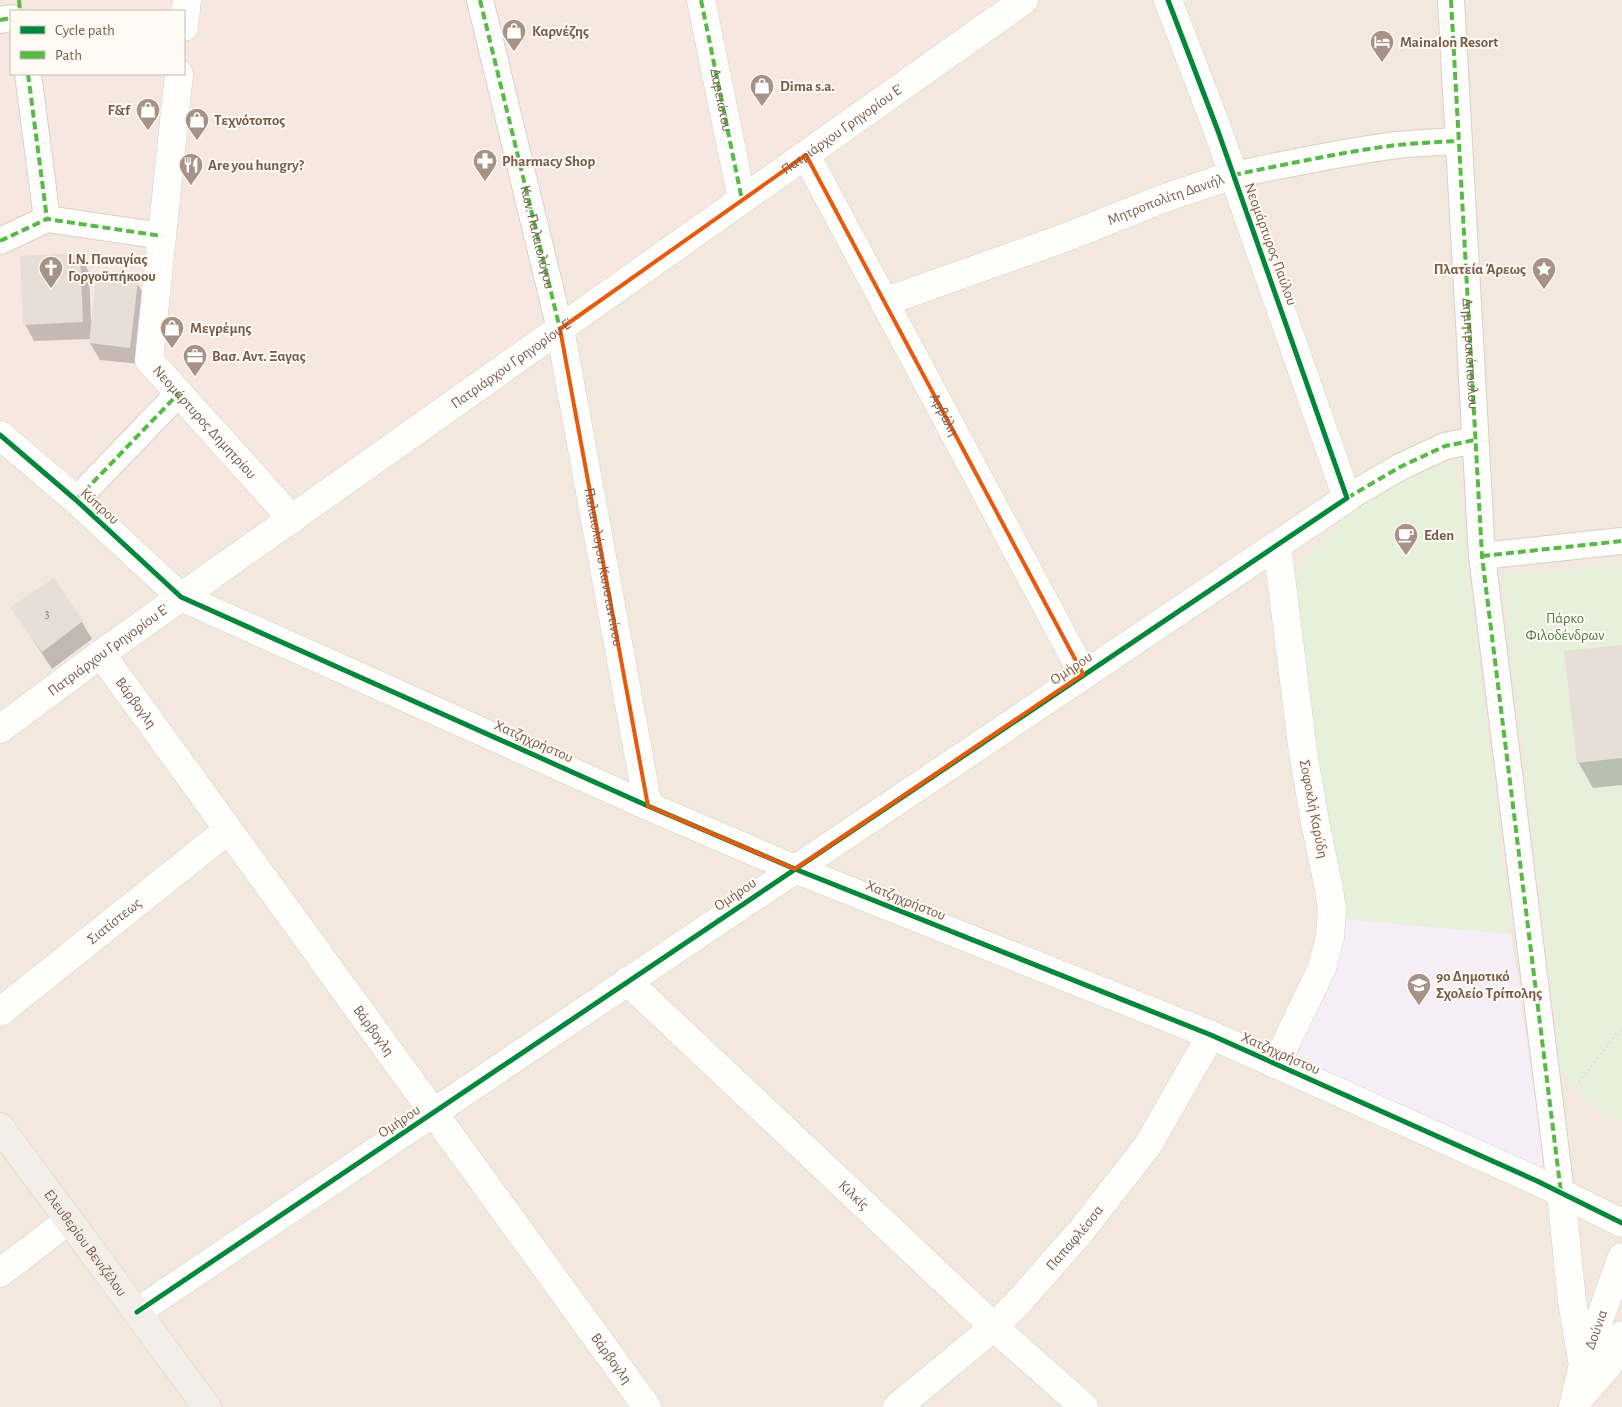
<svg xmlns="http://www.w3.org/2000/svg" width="1622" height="1407" viewBox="0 0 1622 1407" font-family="'Alegreya Sans',sans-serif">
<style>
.residential{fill:#f2e8de;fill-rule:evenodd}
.commercial{fill:#f6e8e1;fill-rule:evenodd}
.education{fill:#f6eef6}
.green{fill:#e7f0db}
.shadow{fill:#0003}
.building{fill:#e6ded7}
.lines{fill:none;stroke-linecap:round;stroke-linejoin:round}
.pedestrian-casing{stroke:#d7d1cb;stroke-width:28}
.minor-casing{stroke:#d7d1cb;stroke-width:29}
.tertiary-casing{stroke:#d7d1cb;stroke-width:29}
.primary-casing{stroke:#dad1cc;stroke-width:29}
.path{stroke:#dcd5d0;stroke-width:3;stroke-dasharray:1 4;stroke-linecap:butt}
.pedestrian{stroke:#fefefd;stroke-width:26}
.minor{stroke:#fefefd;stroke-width:28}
.tertiary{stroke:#fefefd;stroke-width:28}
.primary{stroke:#f3eee8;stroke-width:28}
.quiet{stroke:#58b947;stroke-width:4;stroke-dasharray:8 4;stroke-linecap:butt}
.cycleway-casing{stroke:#fffaf3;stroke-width:8}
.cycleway{stroke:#00873e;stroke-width:5}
.marked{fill:none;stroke:#e8590c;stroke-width:4;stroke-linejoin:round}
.labels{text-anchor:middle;stroke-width:4;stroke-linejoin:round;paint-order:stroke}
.number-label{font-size:12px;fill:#977e72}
.poi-label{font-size:15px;font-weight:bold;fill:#7a5c4d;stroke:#fffaf3;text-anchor:start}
.street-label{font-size:15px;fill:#7a5c4d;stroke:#fffaf3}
.park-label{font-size:15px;fill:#537a41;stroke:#fffaf3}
</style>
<rect width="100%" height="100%" fill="#f9f5f0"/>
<!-- residential -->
<path class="residential" d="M 0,0 L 1622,0 L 1622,1407 L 0,1407 ZM 11,11 L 184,11 L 184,74 L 11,74 Z"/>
<!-- commercial -->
<path class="commercial" d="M 0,0 L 1007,0 L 180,575 L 0,422 ZM 11,11 L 184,11 L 184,74 L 11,74 Z"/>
<!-- education -->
<polygon class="education" points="1341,919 1511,934 1546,1170 1299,1066 1296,1051 1338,962"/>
<!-- green -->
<g class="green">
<polygon points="1456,462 1511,934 1341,919 1343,881 1331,835 1320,772 1312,746 1293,584 1298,570 1314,550 1340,522 1367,497 1409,474"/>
<polygon points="1622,565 1622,1122 1587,1102 1561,1072 1502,575"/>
</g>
<!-- shadow -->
<g class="shadow">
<polygon points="79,255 89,272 91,321 137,283 147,300 140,364 100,360 90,343 91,339 34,341 25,324"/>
<polygon points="12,607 82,622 92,639 52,669"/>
<polygon points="1622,646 1622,785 1593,788 1578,762"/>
</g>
<!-- building -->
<g class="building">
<polygon points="80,253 83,322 23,325 20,256"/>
<polygon points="96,277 138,281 130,348 89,343"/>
<polygon points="54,578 83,621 42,652 10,607"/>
<polygon points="1622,645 1622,758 1577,763 1564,651"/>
</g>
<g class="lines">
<defs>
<g id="pedestrian">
<polyline points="480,0 560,329"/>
<polyline points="1451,0 1482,556 1561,1193"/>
<polyline points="0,20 11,18"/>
<polyline points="28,74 47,219"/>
<path d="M 1233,175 C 1288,164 1342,152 1397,145 C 1417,143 1438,142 1458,141"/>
<polyline points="0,241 47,219 162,236"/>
<polyline points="1347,498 1400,467 1445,446 1475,440"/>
<polyline points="76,500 179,393"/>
<polyline points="1482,556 1622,541"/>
</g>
<g id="minor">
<path id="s1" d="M 701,0 L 742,200"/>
<polyline points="184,27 187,0"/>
<path id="s2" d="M 179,74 L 149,360 L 292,519"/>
<path id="s3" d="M 806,155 L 1083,674"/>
<path id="s4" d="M 884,302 L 1067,237 L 1162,199 L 1233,175"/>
<path id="s5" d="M 560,329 L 648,806"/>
<path id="s6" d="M 181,597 L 1024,0"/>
<path id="s7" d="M 101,654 L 647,1407"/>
<path id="s8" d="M 627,981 L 994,1327 L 1084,1407"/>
<path id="s9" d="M 0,1012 L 228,830"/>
<polyline points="1276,1064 1322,968 1330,937 1332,911 1329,889 1315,822 1303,752 1277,545"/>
<polyline points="0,1273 69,1220"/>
<polyline points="137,1312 1347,498 1218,131 1168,0"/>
<path id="s10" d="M 897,1407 L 994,1327 L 1024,1296 L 1081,1231 L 1148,1145 L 1211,1035"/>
</g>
<g id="tertiary">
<polyline points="0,435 76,500 181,597 648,806 795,869 1211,1035 1537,1181 1622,1223"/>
<path id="s11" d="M 0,729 L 101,654 L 181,597"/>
<polyline points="1561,1193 1572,1301 1583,1365"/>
<polyline points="1576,1402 1608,1366 1622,1335"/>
<path id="s12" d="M 1573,1407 L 1583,1365 L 1622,1257"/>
</g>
<g id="primary">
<path id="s13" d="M 0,1127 L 207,1407"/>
</g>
</defs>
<!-- pedestrian casing -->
<use href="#pedestrian" class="pedestrian-casing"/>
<!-- minor casing -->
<use href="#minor" class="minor-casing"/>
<!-- tertiary casing -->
<use href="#tertiary" class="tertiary-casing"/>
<!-- primary casing -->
<use href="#primary" class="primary-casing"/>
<!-- path -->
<polyline class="path" points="1579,1082 1622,1027"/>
<!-- pedestrian -->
<use href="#pedestrian" class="pedestrian"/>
<!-- minor -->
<use href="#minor" class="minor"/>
<!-- tertiary -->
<use href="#tertiary" class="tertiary"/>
<!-- primary -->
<use href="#primary" class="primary"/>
<!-- quiet -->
<g class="quiet">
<polyline points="19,0 20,11"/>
<path id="s14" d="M 480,0 L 560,329"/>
<polyline points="701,0 742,200"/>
<path id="s15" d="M 1451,0 L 1482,556 L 1561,1193"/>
<polyline points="0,20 11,18"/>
<polyline points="28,74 47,219"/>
<path d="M 1233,175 C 1288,164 1342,152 1397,145 C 1417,143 1438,142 1458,141"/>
<polyline points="0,241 47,219 162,236"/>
<polyline points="1347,498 1400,467 1445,446 1475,440"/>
<polyline points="76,500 179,393"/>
<polyline points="1482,556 1622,541"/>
</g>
<defs>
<g id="cycleway">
<polyline points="0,435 76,500 181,597 648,806 795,869 1211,1035 1537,1181 1622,1223"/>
<polyline points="137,1312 1347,498 1218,131 1168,0"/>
</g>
</defs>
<!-- cycleway casing -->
<use href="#cycleway" class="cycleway-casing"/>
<!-- cycleway -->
<use href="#cycleway" class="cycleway"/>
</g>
<!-- marked area -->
<path class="marked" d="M 806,155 L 1083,674 L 795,869 L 648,806 L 560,329 Z"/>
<!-- icons -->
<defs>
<symbol id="shop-pin" viewBox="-11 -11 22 30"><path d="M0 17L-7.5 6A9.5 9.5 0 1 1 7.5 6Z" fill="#a69286" stroke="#fffaf3"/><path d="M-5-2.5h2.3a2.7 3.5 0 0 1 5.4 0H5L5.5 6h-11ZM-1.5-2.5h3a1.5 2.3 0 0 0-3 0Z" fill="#fff"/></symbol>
<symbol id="hotel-pin" viewBox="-11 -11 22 30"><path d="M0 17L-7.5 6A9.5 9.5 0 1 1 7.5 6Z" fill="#a69286" stroke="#fffaf3"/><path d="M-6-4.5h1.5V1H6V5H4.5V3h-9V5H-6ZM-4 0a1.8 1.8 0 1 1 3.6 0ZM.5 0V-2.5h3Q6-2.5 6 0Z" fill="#fff"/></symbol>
<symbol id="pharmacy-pin" viewBox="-11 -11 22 30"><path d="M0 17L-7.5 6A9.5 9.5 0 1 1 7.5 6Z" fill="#a69286" stroke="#fffaf3"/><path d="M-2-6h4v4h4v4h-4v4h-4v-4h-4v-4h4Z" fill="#fff"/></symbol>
<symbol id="restaurant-pin" viewBox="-11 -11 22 30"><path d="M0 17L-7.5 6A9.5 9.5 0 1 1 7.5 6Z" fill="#a69286" stroke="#fffaf3"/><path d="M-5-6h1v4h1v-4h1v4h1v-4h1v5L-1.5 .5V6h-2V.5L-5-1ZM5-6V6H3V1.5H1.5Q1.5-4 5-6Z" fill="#fff"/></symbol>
<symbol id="church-pin" viewBox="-11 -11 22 30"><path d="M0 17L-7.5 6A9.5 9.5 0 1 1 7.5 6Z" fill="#a69286" stroke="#fffaf3"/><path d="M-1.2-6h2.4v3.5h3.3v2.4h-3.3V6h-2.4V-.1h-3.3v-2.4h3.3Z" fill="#fff"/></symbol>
<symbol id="sight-pin" viewBox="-11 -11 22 30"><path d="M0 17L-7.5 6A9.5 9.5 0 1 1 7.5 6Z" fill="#a69286" stroke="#fffaf3"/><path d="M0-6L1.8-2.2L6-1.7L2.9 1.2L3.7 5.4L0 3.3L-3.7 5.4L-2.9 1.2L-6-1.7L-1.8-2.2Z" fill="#fff"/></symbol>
<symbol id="office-pin" viewBox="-11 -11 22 30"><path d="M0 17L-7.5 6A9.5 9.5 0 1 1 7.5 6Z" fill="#a69286" stroke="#fffaf3"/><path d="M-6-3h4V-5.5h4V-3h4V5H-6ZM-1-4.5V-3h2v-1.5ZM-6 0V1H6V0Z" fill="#fff"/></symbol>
<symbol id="cafe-pin" viewBox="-11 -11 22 30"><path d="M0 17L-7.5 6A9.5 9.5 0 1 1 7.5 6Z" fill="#a69286" stroke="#fffaf3"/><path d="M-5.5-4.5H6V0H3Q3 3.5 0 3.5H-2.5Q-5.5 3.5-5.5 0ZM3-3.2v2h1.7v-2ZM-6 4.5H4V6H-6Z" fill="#fff"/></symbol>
<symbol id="school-pin" viewBox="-11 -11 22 30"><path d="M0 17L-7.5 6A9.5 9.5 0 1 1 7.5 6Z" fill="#a69286" stroke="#fffaf3"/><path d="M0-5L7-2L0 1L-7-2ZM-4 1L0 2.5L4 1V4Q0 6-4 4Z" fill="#fff"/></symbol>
</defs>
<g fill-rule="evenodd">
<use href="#shop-pin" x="500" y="17" width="28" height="38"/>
<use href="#hotel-pin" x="1368" y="28" width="28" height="38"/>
<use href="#shop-pin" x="748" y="72" width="28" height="38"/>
<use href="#shop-pin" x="134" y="96" width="28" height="38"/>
<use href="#shop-pin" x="183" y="106" width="28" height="38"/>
<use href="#pharmacy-pin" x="471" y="147" width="28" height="38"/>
<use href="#restaurant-pin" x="177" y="151" width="28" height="38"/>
<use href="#church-pin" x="37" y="254" width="28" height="38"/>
<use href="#sight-pin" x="1530" y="255" width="28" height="38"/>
<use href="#shop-pin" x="158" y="314" width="28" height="38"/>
<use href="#office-pin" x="181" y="342" width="28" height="38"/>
<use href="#cafe-pin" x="1392" y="521" width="28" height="38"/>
<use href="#school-pin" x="1405" y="971" width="28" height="38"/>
</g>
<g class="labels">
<!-- number labels -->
<g class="number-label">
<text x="47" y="618">3</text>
</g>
<!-- poi labels -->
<g class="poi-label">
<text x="532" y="36">Καρνέζης</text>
<text x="1400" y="47">Mainalon Resort</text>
<text x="780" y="91">Dima s.a.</text>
<text x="130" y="115" text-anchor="end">F&amp;f</text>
<text x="214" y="125">Τεχνότοπος</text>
<text x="502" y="166">Pharmacy Shop</text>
<text x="208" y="170">Are you hungry?</text>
<text x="68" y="264">Ι.Ν. Παναγίας<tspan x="68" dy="17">Γοργοϋπήκοου</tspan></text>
<text x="1526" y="274" text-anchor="end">Πλατεία Άρεως</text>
<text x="190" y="333">Μεγρἐμης</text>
<text x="212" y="361">Βασ. Αντ. Ξαγας</text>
<text x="1424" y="540">Eden</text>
<text x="1436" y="981">9ο Δημοτικό<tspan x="1436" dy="17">Σχολείο Τρίπολης</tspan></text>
</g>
<!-- street labels -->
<g class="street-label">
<text dy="5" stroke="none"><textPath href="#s1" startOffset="102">Δαρειώτου</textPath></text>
<text dy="5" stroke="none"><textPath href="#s6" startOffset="810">Πατριάρχου Γρηγορίου Ε'</textPath></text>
<text dy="5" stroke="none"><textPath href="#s4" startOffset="300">Μητροπολίτη Δανιήλ</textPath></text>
<text dy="5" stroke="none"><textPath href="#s14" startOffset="244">Κων. Παλαιολόγου</textPath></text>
<text transform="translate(1271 244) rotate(70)" y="5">Νεομάρτυρος Παύλου</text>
<text dy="5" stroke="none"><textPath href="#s15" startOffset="354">Δημητρακόπουλου</textPath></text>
<text dy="5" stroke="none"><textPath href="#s6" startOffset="405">Πατριάρχου Γρηγορίου Ε'</textPath></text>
<text dy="5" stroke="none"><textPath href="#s3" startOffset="294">Αρβάλη</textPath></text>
<text dy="5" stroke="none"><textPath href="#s2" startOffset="371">Νεομάρτυρος Δημητρίου</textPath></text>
<text transform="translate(100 506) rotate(42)" y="5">Κύπρου</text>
<text dy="5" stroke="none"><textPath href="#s5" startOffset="242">Παλαιολόγου Κωνσταντίνου</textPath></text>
<text dy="5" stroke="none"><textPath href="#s11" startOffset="134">Πατριάρχου Γρηγορίου Ε'</textPath></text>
<text transform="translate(1071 668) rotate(-34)" y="5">Ομήρου</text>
<text dy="5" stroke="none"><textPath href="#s7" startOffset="60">Βάρβογλη</textPath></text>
<text transform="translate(534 741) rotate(24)" y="5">Χατζηχρήστου</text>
<text transform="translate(1314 809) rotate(79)" y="5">Σοφοκλή Καρύδη</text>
<text transform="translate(735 894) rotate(-34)" y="5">Ομήρου</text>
<text transform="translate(906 900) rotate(22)" y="5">Χατζηχρήστου</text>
<text dy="5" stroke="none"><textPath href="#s9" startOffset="146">Σιατίστεως</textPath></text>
<text dy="5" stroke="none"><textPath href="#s7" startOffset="465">Βάρβογλη</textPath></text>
<text transform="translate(1281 1053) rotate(24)" y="5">Χατζηχρήστου</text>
<text transform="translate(399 1121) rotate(-34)" y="5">Ομήρου</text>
<text dy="5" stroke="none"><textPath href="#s8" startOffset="312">Κιλκίς</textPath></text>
<text dy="5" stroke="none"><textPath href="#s10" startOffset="246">Παπαφλέσσα</textPath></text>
<text dy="5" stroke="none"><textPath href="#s13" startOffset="144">Ελευθερίου Βενιζέλου</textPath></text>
<text dy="5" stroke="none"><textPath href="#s12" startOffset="81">Δούνια</textPath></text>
<text dy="5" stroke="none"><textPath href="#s7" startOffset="870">Βάρβογλη</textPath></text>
</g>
<!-- park labels -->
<g class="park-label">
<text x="1565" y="623">Πάρκο<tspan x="1565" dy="17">Φιλοδένδρων</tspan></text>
</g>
</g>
<!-- legend -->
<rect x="10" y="10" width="175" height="65" fill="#fffaf3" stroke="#cabbb1"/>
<rect x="20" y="26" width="25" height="8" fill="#00873e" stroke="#cabbb1"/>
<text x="55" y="35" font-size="15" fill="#7a5c4d">Cycle path</text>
<rect x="20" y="51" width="25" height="8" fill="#58b947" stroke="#cabbb1"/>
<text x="55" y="60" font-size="15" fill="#7a5c4d">Path</text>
</svg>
